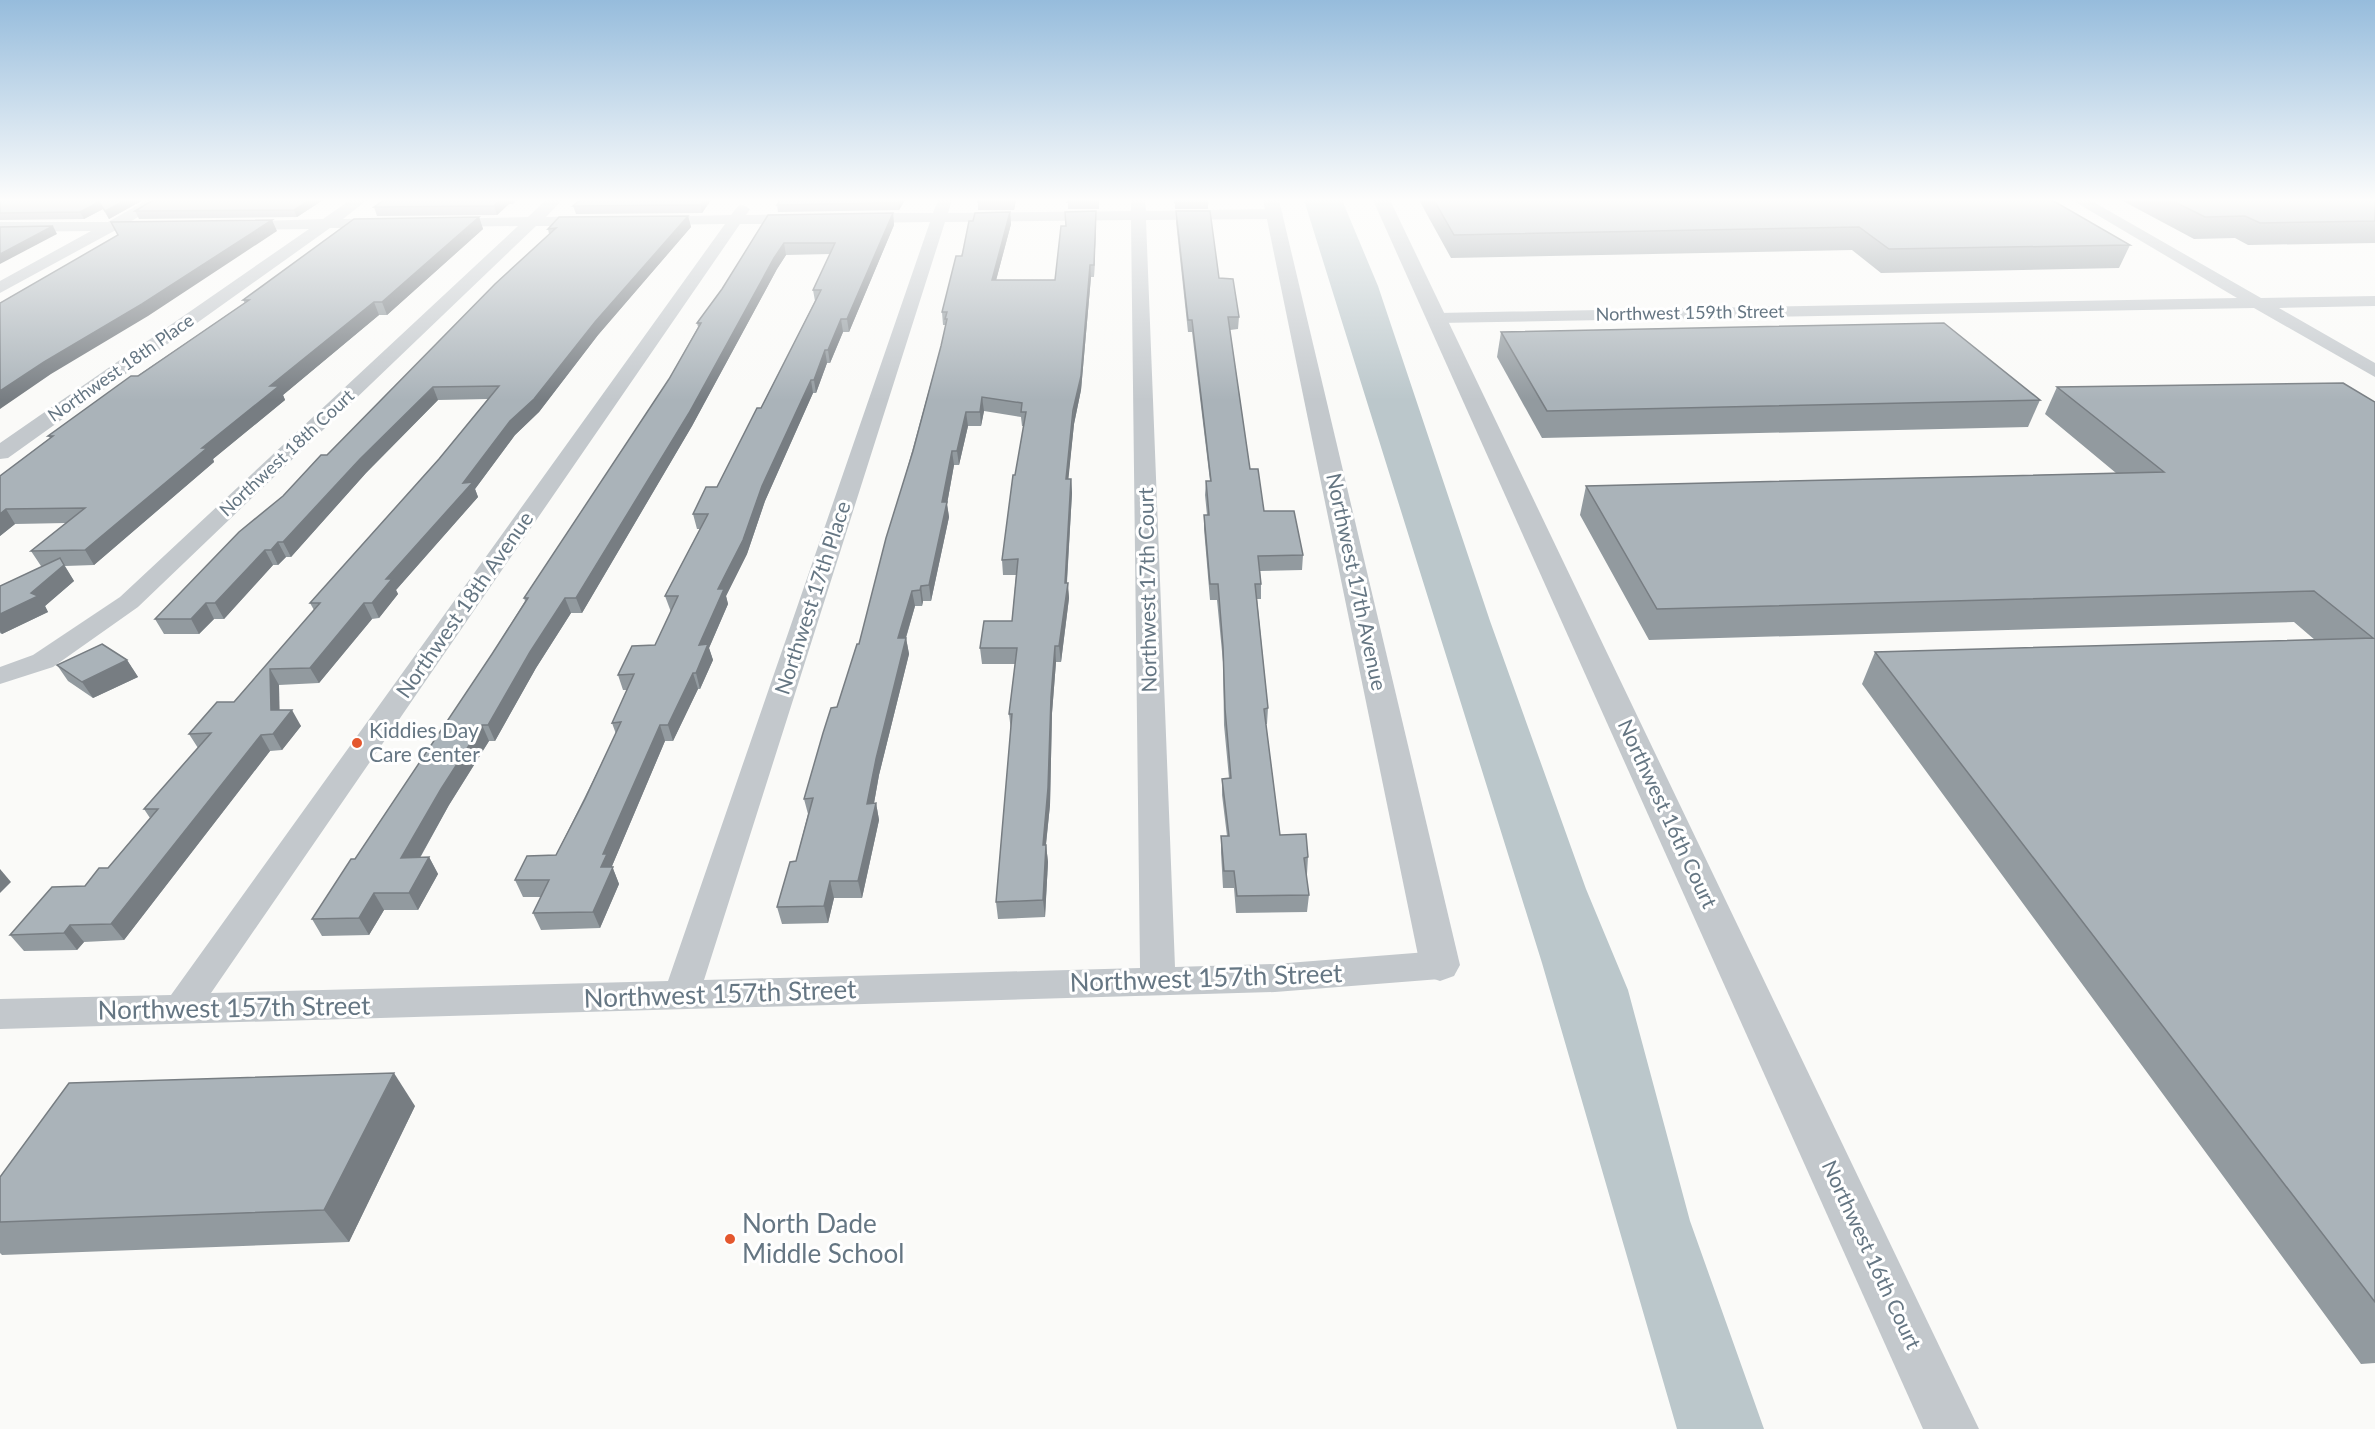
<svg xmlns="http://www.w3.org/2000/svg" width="2375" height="1429" viewBox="0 0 2375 1429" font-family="Lato,sans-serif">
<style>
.water{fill:#bbc7cb}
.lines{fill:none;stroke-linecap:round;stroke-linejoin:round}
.minor{fill:#c3c8cc;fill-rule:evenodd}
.tertiary{fill:#c3c8cc;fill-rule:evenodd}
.wall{fill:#929a9f}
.shaded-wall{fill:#777d82}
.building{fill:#aab3b9;stroke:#777d82;stroke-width:1.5}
.poi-dot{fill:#e4572e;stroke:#fff;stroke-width:2}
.labels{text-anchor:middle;stroke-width:6;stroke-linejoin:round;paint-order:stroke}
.far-street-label{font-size:18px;fill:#657683;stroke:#fff}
.street-label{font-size:21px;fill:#657683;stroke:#fff}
.poi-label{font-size:21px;fill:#657683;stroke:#fff;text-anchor:start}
.near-street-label{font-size:26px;fill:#657683;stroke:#fff}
.near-poi-label{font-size:26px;fill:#657683;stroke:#fff;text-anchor:start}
</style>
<rect width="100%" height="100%" fill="#fafaf8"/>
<!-- water -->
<polygon class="water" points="1304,200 1342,200 1378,286 1490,621 1586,889 1628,990 1690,1221 1764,1429 1677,1429 1542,963"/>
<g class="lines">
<!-- minor -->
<g class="minor">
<polygon points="147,200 165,200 130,222 155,223 158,226 155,229 114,231 0,293 0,281 91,231 0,232 0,222 108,222"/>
<polygon points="350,200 367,200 343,219 387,218 395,223 387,228 330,228 8,458 0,459 0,443 309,229 236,230 228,225 231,222 323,219"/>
<polygon points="546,200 562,200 546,217 594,216 602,221 594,226 536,226 138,607 53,667 0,684 0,667 33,655 120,597 518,226 443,227 435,222 438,219 528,217"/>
<path d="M 938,200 L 952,200 L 948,213 L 1131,211 L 1131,200 L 1145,200 L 1146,211 L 1275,209 L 1283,214 L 1275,219 L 1146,220 L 1175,967 L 1275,964 L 1440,951 L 1452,955 L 1458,965 L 1452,975 L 1440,979 L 1275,992 L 0,1029 L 0,999 L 171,995 L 725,224 L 650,225 L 645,223 L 642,220 L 645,217 L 731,215 L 738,206 L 743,205 L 750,209 L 746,215 L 804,214 L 812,219 L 804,224 L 740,224 L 211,993 L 668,981 L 930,222 L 854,223 L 846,218 L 854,213 L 933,213 ZM 1131,220 L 1140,968 L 704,980 L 945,222 Z"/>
<polygon points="2072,200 2090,200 2261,298 2375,296 2375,306 2279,308 2375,363 2375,377 2254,308 1438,323 1429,318 1438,313 2237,298"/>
</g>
<!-- tertiary -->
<g class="tertiary">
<polygon points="1263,200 1279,200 1460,965 1454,976 1440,981 1426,976 1420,965"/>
<polygon points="1373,200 1390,200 1979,1429 1923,1429"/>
</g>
</g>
<!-- wall -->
<g class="wall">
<polygon points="0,200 143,200 109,219 103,209 84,219 0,220"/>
<polygon points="323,200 297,217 139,219 135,211"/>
<polygon points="384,200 517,200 513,204 509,204 497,215 377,216 374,207"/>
<polygon points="580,200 711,200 702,213 576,214 573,206"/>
<polygon points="905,200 899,210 778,212 777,205"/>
<polygon points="1016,200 1014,210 978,210 978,202"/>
<rect x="1068" y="200" width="31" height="9"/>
<polygon points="1175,200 1208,203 1208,209 1175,209"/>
<polygon points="1419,200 2052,200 2130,245 2119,268 1881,273 1852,250 1451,258"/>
<polygon points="2121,200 2375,200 2375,243 2248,245 2235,238 2194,239"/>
<polygon points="1096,211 1096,223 1094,277 1091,277 1081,390 1074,424 1068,479 1071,479 1072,493 1067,583 1069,598 1061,662 1056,662 1052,713 1050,805 1046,845 1048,862 1045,917 998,919 996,902 1011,731 1009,714 1015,664 982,664 980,648 1012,621 1016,575 1003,575 1002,560 1024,426 1022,426 1021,417 984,411 981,426 968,426 959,465 954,465 947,504 949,517 931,601 923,601 922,606 915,606 906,638 909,654 879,775 874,803 876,803 879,820 862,898 834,898 828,923 782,924 777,907 796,861 808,814 804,799 859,644 941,346 946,327 945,325 943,325 942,312 973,221 1010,212 1011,224 996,280 1055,280 1066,226"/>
<polygon points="1176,211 1219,278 1239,317 1238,329 1230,330 1250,469 1264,511 1303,555 1302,570 1260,571 1261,584 1261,599 1257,599 1268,708 1267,724 1266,724 1280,835 1308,857 1307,874 1306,874 1309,895 1307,912 1236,913 1234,888 1223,888 1221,853 1221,836 1227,836 1222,795 1222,779 1229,778 1224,725 1223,662 1217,600 1210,600 1204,529 1204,515 1207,515 1205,495 1206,481 1210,481 1192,332 1188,332 1176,222"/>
<polygon points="893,213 894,225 849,332 843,332 830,363 827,363 816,393 813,393 765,501 747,554 726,596 728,604 709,648 713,660 700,689 698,689 673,741 665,741 612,866 619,884 600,928 541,930 533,913 541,897 523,897 515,880 556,855 616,734 612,723 627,690 623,690 618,675 655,645 671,612 665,596 700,529 697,529 693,514 717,487 761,408 815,301 813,290 830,254 786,255 777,269 692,426 582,613 571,613 536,668 495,741 489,741 449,805 420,858 429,857 438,874 418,910 384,910 369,935 322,936 312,919 355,859 492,654 525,601 524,598 669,379 698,327 697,323 722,289 768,215"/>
<polygon points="688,216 691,227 598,335 539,412 515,435 475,489 478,497 396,590 398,594 379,618 372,619 319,683 279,685 279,710 301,726 282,750 270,751 124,940 84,942 77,950 24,951 10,935 85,886 108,868 150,818 144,809 198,748 189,734 234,702 314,610 310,603 439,459 488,399 438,400 366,473 291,557 286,557 278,565 273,565 224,619 214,619 199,634 164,634 155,619 283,496 327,455 549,234 548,229"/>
<polygon points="479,217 483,229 387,315 379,315 283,395 285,400 213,459 214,462 94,565 65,566 74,581 45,606 48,612 2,634 0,633 0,586 43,566 41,566 31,551 66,523 15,524 0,536 0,476 50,438 48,436 245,303 243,300"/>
<polygon points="1501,332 2040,400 2028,427 1542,438 1497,357"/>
<polygon points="2057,387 2375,402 2375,1363 2361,1364 1862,684 1875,652 2315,640 2294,622 1649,640 1580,515 1586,486 2116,473 2045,414"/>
<polygon points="127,660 138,677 93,698 68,681 57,665"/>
<polygon points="415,1106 349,1242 2,1255 0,1253 0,1222"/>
</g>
<!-- shaded-wall -->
<g class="shaded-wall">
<polygon points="126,200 143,200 109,219 105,211"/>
<polygon points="309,200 323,200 297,217 294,210"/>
<polygon points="500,200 508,200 509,204 497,215 494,206"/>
<polygon points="704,200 711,200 702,213 700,205"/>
<polygon points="900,200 905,200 899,210 898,203"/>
<polygon points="1014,200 1016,200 1014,210 1013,202"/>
<polygon points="99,202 103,209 84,219 80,212"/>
<polygon points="1096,211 1096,223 1094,277 1094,265"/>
<polygon points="1010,212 1011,224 993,292 992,280"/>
<polygon points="893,213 894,225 849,332 847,319"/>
<polygon points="688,216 691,227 598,335 539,412 515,435 475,489 478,497 396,590 398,594 379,618 372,603 386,579 463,483 510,421 595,322"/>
<polygon points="479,217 483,229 387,315 382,302"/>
<polygon points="272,220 277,231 148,316 51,374 0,409 0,391 44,362"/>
<polygon points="53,226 57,234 0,264 0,254"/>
<polygon points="784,243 786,255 777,269 692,426 582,613 576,598 774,258"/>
<polygon points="1090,265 1091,277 1081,390 1074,424 1067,493 1066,479"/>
<polygon points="374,302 379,315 283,395 285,400 213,459 214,462 94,565 85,550 202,448 270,386"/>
<polygon points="841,319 843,332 830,363 828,350"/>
<polygon points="825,350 827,363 816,393 814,380"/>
<polygon points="811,380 813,393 765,501 747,554 726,596 728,604 709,648 713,660 700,689 696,673 699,645 718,589 762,486"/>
<polygon points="433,387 438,400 366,473 291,557 283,542 360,459"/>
<polygon points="982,397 984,411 981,426 980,412"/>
<polygon points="966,412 968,426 959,465 957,451"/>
<polygon points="952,451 954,465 947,504 949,517 931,601 929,585 942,502"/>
<polygon points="1071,479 1072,493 1066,595 1068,583 1069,598 1061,662 1059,646 1065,583"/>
<polygon points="6,509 15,524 0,536 0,514"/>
<polygon points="278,542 286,557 278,565 271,550"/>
<polygon points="265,550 273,565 224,619 215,603"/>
<polygon points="64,565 74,581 45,606 48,612 2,634 0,631 0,614 31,593"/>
<polygon points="921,586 923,601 922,606 920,590"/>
<polygon points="912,591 915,606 901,654 898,638"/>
<polygon points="565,598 571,613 536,668 495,741 488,725 530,652"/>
<polygon points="206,603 214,619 199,634 191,619"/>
<polygon points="364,603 372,619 319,683 310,668"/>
<polygon points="906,638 909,654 879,775 871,820 867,804 876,759"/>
<polygon points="1055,646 1056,662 1052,713 1050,805 1044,862 1043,845 1051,697"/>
<polygon points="127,660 138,677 93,698 82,682"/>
<polygon points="270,669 279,685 280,726 271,710"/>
<polygon points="693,673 698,689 673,741 668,725"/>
<polygon points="292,710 301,726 282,750 273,734"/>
<polygon points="482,725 489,741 449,805 410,875 401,858 441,789"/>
<polygon points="660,725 665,741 612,866 619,884 600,928 593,912 603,854"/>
<polygon points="261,735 270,751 124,940 111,924"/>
<polygon points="876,803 879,820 862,898 858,881"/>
<polygon points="1046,845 1048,862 1045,917 1043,900"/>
<polygon points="429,857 438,874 418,910 409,893"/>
<polygon points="0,869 11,882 0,893"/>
<polygon points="830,881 834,898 828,923 824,906"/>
<polygon points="374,893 384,910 369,935 359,918"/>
<polygon points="70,925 84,942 77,950 64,933"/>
<polygon points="394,1073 415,1106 349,1242 324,1210"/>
</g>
<!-- building -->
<g class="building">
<polygon points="0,200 126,200 105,211 99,202 80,212 0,213"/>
<polygon points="153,200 309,200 294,210 135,211"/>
<polygon points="384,200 500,200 494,206 374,207"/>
<polygon points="580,200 704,200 700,205 573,206"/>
<polygon points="780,200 900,200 898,203 777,205"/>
<polygon points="978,200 1014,200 1013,202 978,202"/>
<polygon points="1068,200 1098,200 1098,201 1067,202"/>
<polygon points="1175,200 1207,200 1208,203 1175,203"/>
<polygon points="1434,200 2052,200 2130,245 1889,249 1859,227 1454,235"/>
<polygon points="2171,200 2375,200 2375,221 2260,223 2245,216 2205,217"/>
<polygon points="1096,211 1094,265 1090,265 1081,376 1073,410 1066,479 1071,479 1065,583 1068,583 1059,646 1055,646 1051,697 1048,788 1043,845 1046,845 1043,900 996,902 1012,714 1009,714 1017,648 980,648 984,621 1012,621 1018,559 1002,560 1013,475 1015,475 1026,412 1021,412 1022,403 982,397 980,412 966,412 957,451 952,451 942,502 947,502 929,585 921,586 920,590 912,591 898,638 906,638 876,759 867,804 876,803 858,881 830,881 824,906 777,907 790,862 796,861 813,798 804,799 823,733 831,708 837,707 857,644 859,644 886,538 913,451 941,346 947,319 945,319 947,312 942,312 956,256 962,256 969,221 973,221 975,213 1010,212 992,280 1055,280 1061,226 1066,226 1065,212"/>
<polygon points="1176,211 1210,211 1219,278 1233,279 1239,317 1228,317 1250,469 1258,469 1264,511 1294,511 1303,555 1258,556 1261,584 1255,584 1268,708 1264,709 1280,835 1306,834 1308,857 1304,858 1309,895 1237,896 1234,871 1224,871 1221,836 1229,836 1222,779 1231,778 1225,709 1223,647 1218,584 1210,584 1204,515 1209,515 1206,481 1211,481 1192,320 1188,320"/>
<polygon points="893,213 847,319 841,319 828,350 825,350 814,380 811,380 762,486 743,540 718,589 724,589 699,645 708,644 696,673 693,673 668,725 660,725 603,854 607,854 601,867 613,867 593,912 533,913 549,880 515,880 527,856 556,855 585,799 621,722 612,723 634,674 618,675 632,646 655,645 678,596 665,596 708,514 693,514 706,487 717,487 757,408 761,408 821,290 813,290 835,243 784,243 774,258 689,413 576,598 565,598 530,652 488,725 482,725 441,789 401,858 429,857 409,893 374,893 359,918 312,919 351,859 355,859 492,654 528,598 524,598 669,379 701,323 697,323 722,289 768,215"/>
<polygon points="688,216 595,322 534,399 510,421 463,483 473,482 386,579 392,579 372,603 364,603 310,668 270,669 271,710 292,710 273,734 261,735 111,924 70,925 64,933 10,935 52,887 85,886 99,868 108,868 158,809 144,809 211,733 189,734 217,702 234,702 320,603 310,603 439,459 499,386 433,387 360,459 283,542 278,542 271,550 265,550 215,603 206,603 191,619 155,619 239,532 283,496 321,455 327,455 495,284 556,228 548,229 559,217"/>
<polygon points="479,217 382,302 374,302 270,386 279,386 202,448 207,448 85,550 31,551 85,508 6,509 0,514 0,476 53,436 48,436 131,376 138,376 249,300 243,300 354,219"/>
<polygon points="272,220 142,304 44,362 0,391 0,303 118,235 111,222"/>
<polygon points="53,226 0,254 0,227"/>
<polygon points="1944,323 2040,400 1547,411 1501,332"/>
<polygon points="2343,383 2375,402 2375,1302 1875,652 2373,638 2314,591 1657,609 1586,486 2164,472 2057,387"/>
<polygon points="60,558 64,565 31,593 38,596 0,614 0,586"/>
<polygon points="102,644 127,660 82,682 57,665"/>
<polygon points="394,1073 324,1210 0,1222 0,1177 69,1083"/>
</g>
<!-- sky -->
<linearGradient id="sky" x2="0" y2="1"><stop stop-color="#96bcdc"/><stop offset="0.5" stop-color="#fdfdfc"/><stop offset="1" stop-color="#fdfdfc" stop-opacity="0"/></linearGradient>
<rect width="2375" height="400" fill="url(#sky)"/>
<!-- markers -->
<g class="poi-dot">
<circle cx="357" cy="743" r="6"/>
<circle cx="730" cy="1239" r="6"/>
</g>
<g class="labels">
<!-- far-street labels -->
<g class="far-street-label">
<text transform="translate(1690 313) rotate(-1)" y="6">Northwest 159th Street</text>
<text transform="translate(121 368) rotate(-35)" y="6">Northwest 18th Place</text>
<text transform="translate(287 453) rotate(-43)" y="6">Northwest 18th Court</text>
</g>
<!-- street labels -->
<g class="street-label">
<text transform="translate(1356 582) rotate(78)" y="7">Northwest 17th Avenue</text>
<text transform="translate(1148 590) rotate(-91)" y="7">Northwest 17th Court</text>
<text transform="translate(813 598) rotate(-72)" y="7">Northwest 17th Place</text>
<text transform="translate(465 605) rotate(-55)" y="7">Northwest 18th Avenue</text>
<text transform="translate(1667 814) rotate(65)" y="7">Northwest 16th Court</text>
<text transform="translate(1871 1255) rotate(65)" y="7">Northwest 16th Court</text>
</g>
<!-- poi labels -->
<g class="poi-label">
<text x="369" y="738">Kiddies Day<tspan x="369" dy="24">Care Center</tspan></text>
</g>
<!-- near-street labels -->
<g class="near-street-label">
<text transform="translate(1206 978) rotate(-2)" y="9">Northwest 157th Street</text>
<text transform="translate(720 994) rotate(-2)" y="9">Northwest 157th Street</text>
<text transform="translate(234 1008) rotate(-1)" y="9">Northwest 157th Street</text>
</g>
<!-- near-poi labels -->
<g class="near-poi-label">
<text x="742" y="1233">North Dade<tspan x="742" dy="30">Middle School</tspan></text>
</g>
</g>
</svg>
